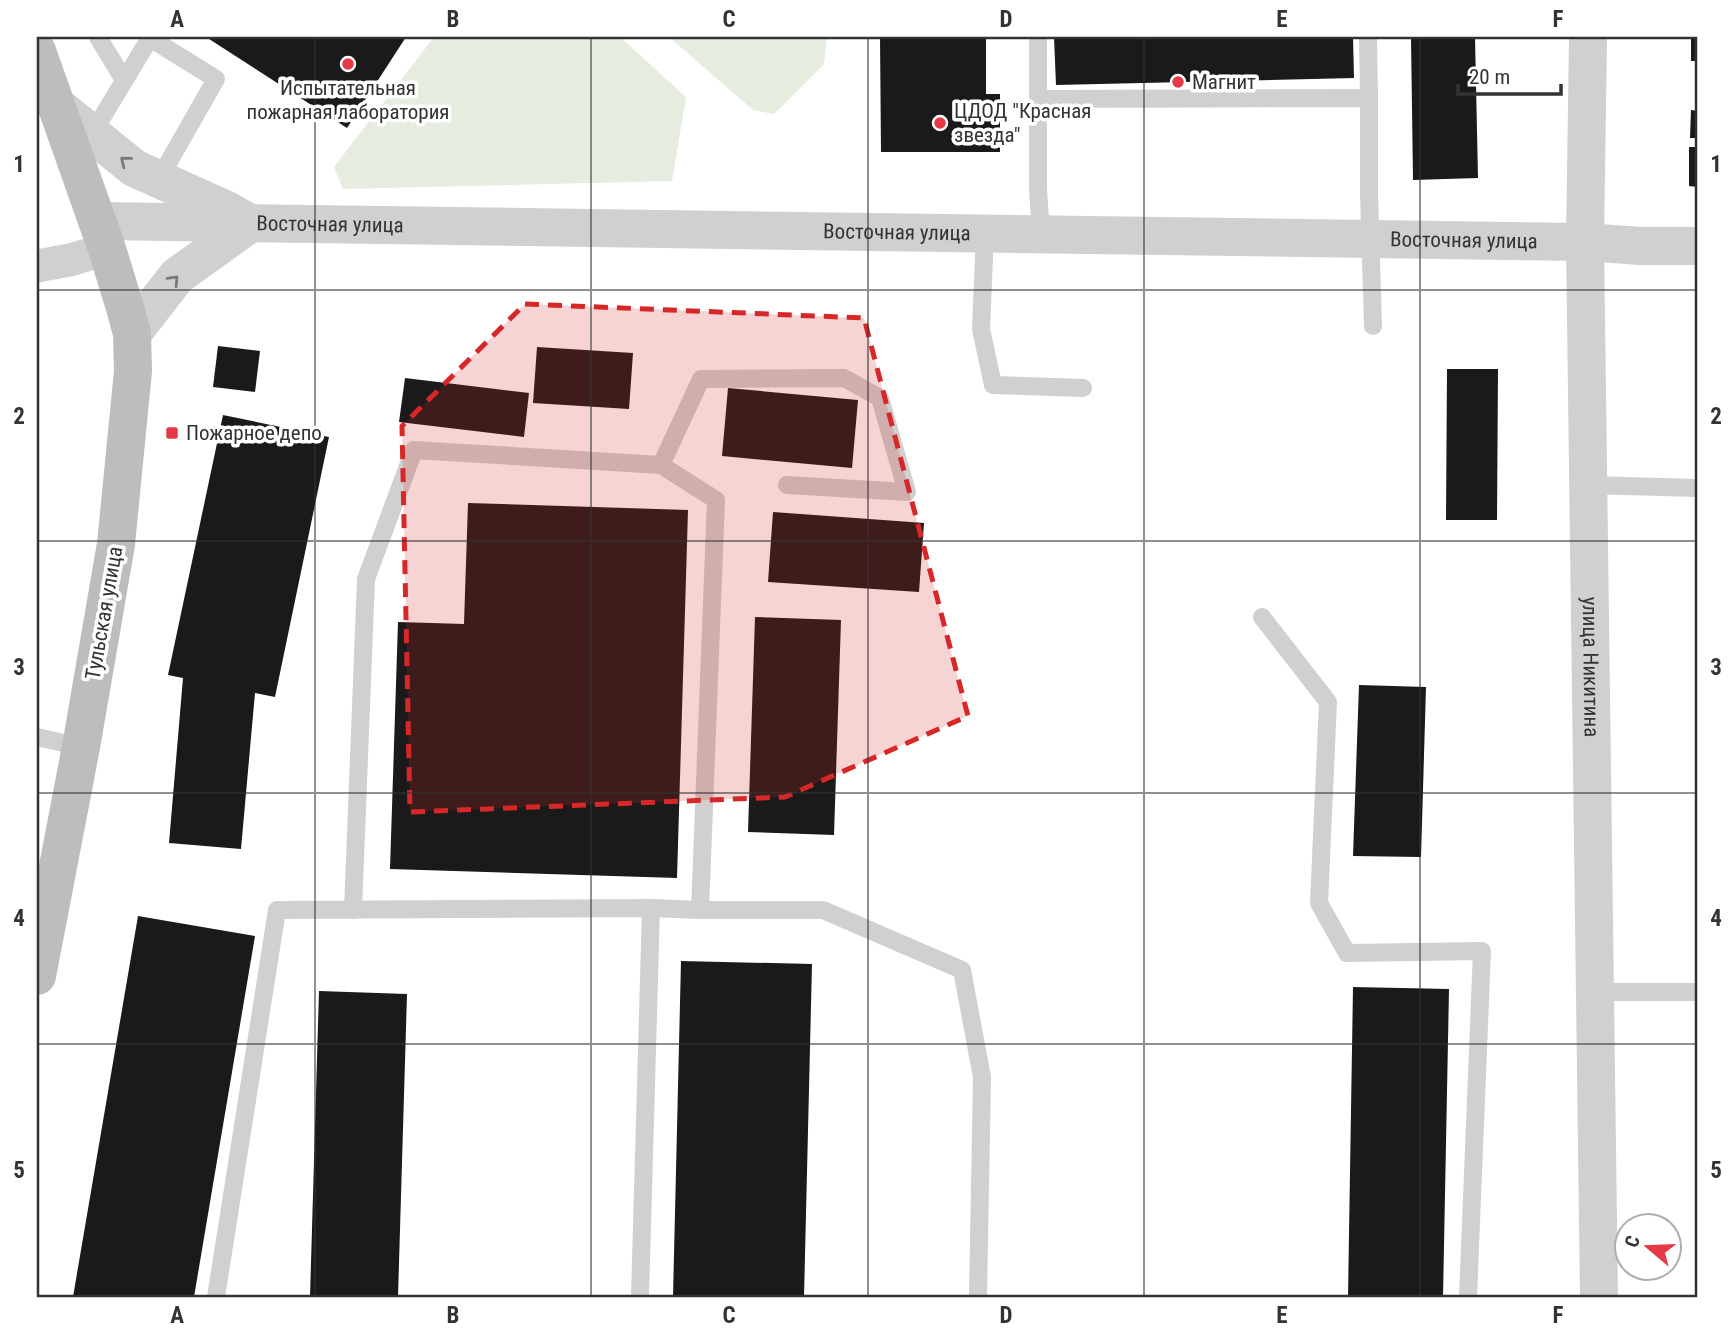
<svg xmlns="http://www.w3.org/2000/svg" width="1735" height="1334" viewBox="0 0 1735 1334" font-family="'Roboto Condensed',sans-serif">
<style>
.green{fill:#e6ecdf}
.building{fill:#1a1a1a}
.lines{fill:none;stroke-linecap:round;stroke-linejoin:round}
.service{stroke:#d0d0d0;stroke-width:18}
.minor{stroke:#d0d0d0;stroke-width:33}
.tertiary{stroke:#d0d0d0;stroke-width:38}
.secondary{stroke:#bdbdbd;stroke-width:38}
.oneway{stroke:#7a7a7a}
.marked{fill:#d62828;fill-opacity:0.2;stroke:#d62828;stroke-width:5;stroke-dasharray:14 9;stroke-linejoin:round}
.grid{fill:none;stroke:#333;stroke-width:2;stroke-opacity:0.55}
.poi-dot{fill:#e63946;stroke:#fff;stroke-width:2.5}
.labels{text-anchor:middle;stroke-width:7;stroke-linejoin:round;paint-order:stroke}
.poi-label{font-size:21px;fill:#333;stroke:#fff;text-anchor:start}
.street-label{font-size:21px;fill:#333;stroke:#fff}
.neatline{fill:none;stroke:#333;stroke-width:2.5}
.grid-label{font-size:23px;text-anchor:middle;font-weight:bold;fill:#333}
</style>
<rect width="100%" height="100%" fill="#fff"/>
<!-- green -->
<g class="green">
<polygon points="434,37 620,37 686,97 672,181 343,189 334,167"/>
<polygon points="669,37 827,37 824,64 774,114 753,110"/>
</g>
<!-- building -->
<g class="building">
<polygon points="206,37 406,37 347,128"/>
<polygon points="880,37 986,37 986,94 1000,94 1000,152 881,152"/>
<polygon points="1054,37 1353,37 1354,78 1056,85"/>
<polygon points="1411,37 1475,37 1478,178 1413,180"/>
<rect x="1691" y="37" width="7" height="24"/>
<polygon points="1691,110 1698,111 1698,138 1690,138"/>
<polygon points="1689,147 1698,147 1698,187 1689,186"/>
<polygon points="218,346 260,351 255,392 213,387"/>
<polygon points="537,347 633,353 629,409 533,403"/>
<polygon points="1447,369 1498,369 1497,520 1446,520"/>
<polygon points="405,378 529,393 524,437 399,422"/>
<polygon points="728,388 858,400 852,468 722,456"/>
<polygon points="223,415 329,437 275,697 255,693 241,849 169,843 183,678 168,675"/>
<polygon points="468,503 688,510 677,878 390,869 398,622 464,624"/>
<polygon points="773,512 924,523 919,592 768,582"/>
<polygon points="755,617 841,620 834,835 748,832"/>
<polygon points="1359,685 1426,687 1421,857 1353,856"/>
<polygon points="138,916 255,936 194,1297 73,1297"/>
<polygon points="681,961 812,964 804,1297 673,1297"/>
<polygon points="1353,987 1449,989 1443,1297 1348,1297"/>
<polygon points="319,991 407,994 398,1297 310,1297"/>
</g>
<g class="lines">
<!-- service -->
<g class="service">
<polyline points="98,37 124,80"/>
<polyline points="1038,37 1038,99"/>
<polyline points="1368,37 1369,98"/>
<polyline points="92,134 150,38 216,79 159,179"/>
<polyline points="985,233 981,329 993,385 1083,388"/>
<polyline points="1041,234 1038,189 1038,99 1369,98 1369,194 1373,326"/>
<polyline points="661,465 701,379 844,378 880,398 907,492 787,485"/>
<polyline points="1588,485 1698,488"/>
<polyline points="1262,617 1328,702 1319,903 1347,953 1482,951 1468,1297"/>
<polyline points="37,737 81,747"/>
<polyline points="353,910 366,579 414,450 661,465 716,500 700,910 651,908"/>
<polyline points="700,910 823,910 962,970 982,1077 978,1297"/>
<polyline points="1595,992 1698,992"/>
<polyline points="216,1297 277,910 651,908 640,1297"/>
</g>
<!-- minor -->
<polyline class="minor" points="37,266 70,260 107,249"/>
<!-- tertiary -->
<g class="tertiary">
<path id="s1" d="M 1588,37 L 1585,242 L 1599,1297"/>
<polyline points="55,104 134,168 227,210 243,219"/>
<path id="s2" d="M 97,221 L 1585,242 L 1641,246 L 1698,246"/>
<polyline points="132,334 177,276 251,223"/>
</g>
<!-- secondary -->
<polyline class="secondary" points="37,51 107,249 126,311 132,334 133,371 116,544 81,747 37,976"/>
</g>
<!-- one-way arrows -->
<defs><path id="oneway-chevron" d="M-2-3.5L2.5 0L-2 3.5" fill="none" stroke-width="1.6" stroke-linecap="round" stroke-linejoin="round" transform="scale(1.75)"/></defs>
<g class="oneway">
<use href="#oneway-chevron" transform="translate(125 161) rotate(-141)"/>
<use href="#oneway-chevron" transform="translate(174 280) rotate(-47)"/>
</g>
<!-- marked area -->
<path class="marked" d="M 525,304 L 864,318 L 968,716 L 785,797 L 410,812 L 402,426 Z"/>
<!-- grid -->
<path class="grid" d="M 315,37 L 315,1297M 591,37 L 591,1297M 868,37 L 868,1297M 1144,37 L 1144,1297M 1420,37 L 1420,1297M 37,290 L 1698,290M 37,541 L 1698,541M 37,793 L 1698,793M 37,1044 L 1698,1044"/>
<!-- markers -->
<g class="poi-dot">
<circle cx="348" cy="64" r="7"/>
<circle cx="1178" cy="82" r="7"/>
<circle cx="940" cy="123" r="7"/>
<rect x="165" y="426" width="14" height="14" rx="3.5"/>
</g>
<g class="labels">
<!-- poi labels -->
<g class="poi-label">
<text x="1192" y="89">Магнит</text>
<text x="348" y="95" text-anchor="middle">Испытательная<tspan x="348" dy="24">пожарная лаборатория</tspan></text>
<text x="954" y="118">ЦДОД "Красная<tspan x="954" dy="24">звезда"</tspan></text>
<text x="186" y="440">Пожарное депо</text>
</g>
<!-- street labels -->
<g class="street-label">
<text dy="7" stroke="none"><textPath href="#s2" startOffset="233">Восточная улица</textPath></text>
<text dy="7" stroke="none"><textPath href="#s2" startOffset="800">Восточная улица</textPath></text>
<text dy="7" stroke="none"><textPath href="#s2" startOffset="1367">Восточная улица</textPath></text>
<text transform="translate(104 613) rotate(-80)" y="7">Тульская улица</text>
<text dy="7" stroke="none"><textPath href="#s1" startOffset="630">улица Никитина</textPath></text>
</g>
</g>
<!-- border -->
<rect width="1735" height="1334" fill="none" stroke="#ffffff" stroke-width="77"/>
<!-- north arrow -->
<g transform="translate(1648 1247) rotate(289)"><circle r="33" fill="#ffffff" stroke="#adadad" stroke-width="2"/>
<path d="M0-5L12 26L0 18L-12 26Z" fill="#e63946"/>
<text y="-10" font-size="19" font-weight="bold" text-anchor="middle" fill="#333333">С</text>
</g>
<!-- scale -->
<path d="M1458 84v10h103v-10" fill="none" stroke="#333333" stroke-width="3.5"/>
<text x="1469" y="84" font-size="21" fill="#333333" stroke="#ffffff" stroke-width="5" paint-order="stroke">20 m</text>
<rect x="38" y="38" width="1658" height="1258" class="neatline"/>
<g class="grid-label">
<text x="177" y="27">A</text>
<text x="453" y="27">B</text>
<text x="729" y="27">C</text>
<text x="1006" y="27">D</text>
<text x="1282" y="27">E</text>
<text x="1558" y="27">F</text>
<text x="19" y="172">1</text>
<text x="1716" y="172">1</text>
<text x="19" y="424">2</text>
<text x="1716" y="424">2</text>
<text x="19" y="675">3</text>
<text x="1716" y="675">3</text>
<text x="19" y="926">4</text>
<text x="1716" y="926">4</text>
<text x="19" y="1178">5</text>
<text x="1716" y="1178">5</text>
<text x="177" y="1323">A</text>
<text x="453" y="1323">B</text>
<text x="729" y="1323">C</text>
<text x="1006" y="1323">D</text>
<text x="1282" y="1323">E</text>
<text x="1558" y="1323">F</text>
</g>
</svg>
